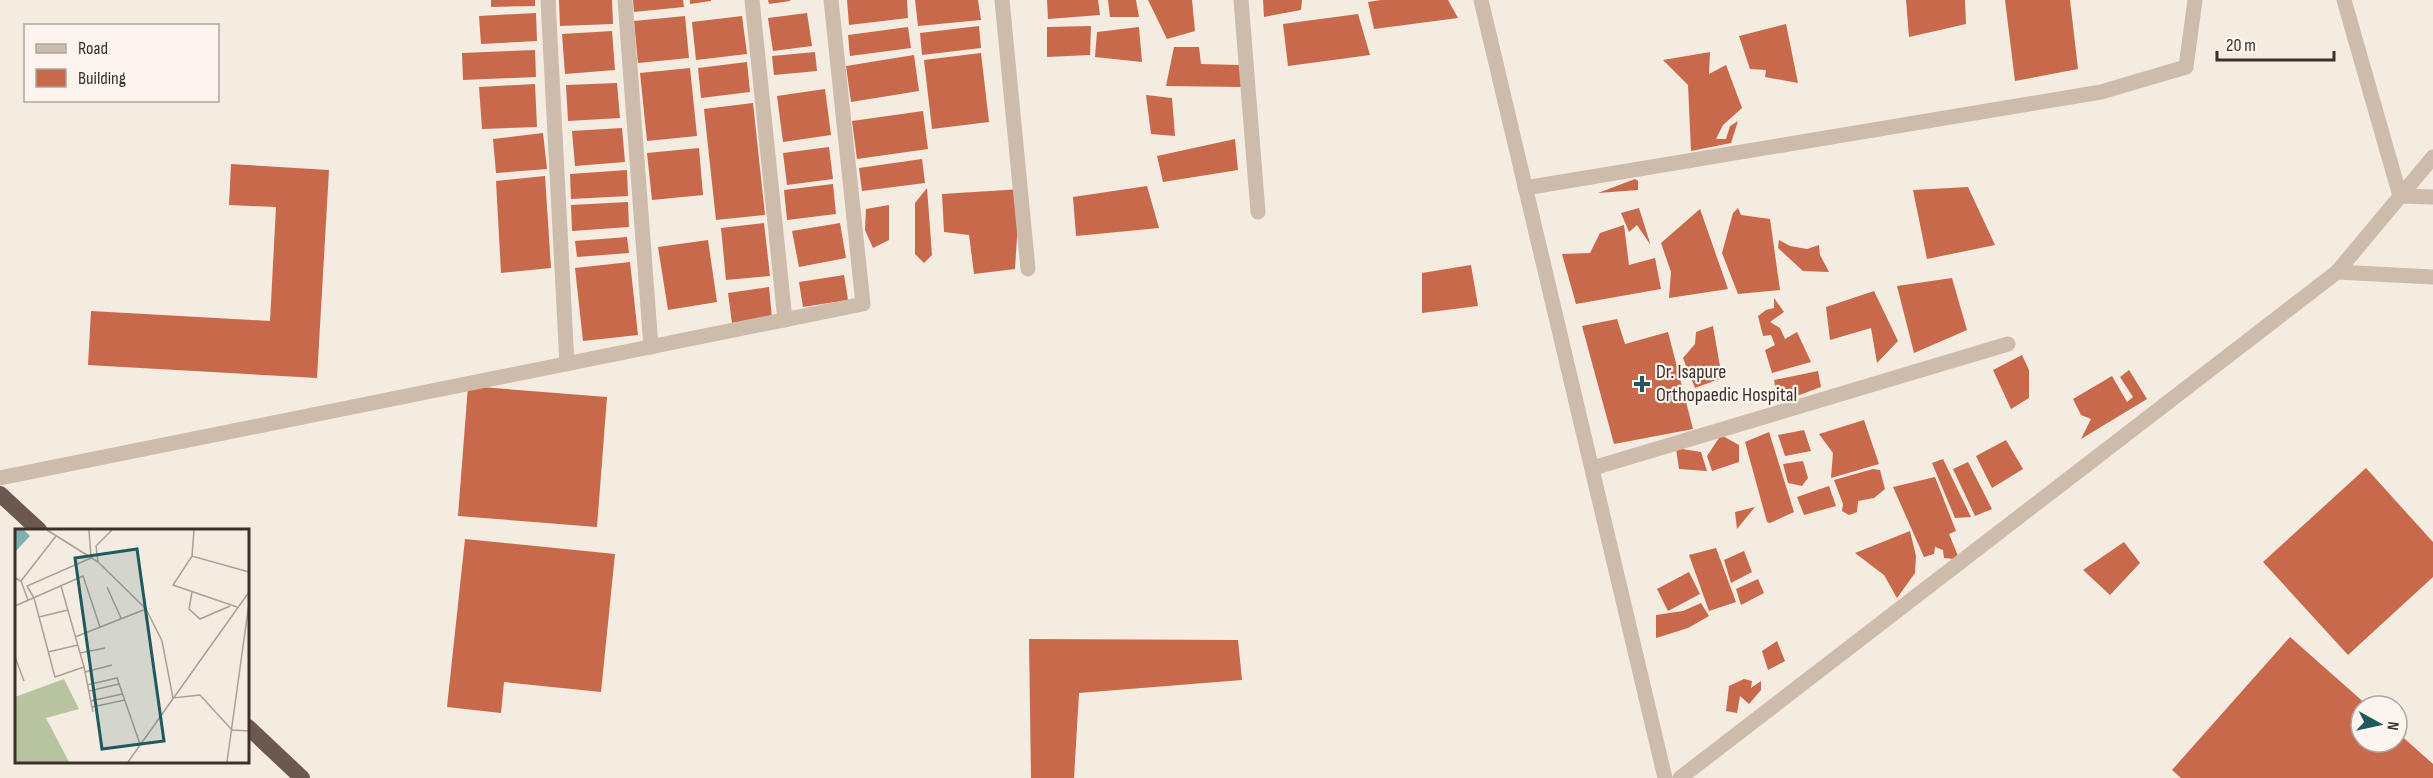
<svg xmlns="http://www.w3.org/2000/svg" width="2433" height="778" viewBox="0 0 2433 778" font-family="'Sofia Sans Condensed',sans-serif">
	<style>
		.building { fill: #c8694b }
		.lines { fill: none; stroke-linecap: round; stroke-linejoin: round }
		.service { stroke: #cdbbac; stroke-width: 15 }
		.minor { stroke: #cdbbac; stroke-width: 15 }
		.tertiary { stroke: #cdbbac; stroke-width: 15 }
		.trunk { stroke: #6c584f; stroke-width: 16 }
		.poi-dot { fill: #1f5a5e; stroke: #fbf5ee; stroke-width: 2 }
		.labels { text-anchor: middle; dominant-baseline: central; stroke-width: 4.5; stroke-linejoin: round; paint-order: stroke }
		.poi-label { font-size: 20px; fill: #3b302b; stroke: #fbf5ee; text-anchor: start }
		.inset-road { fill: none; stroke: #aaa098; stroke-width: 1.5 }
		.view { fill: #1f5a5e; fill-opacity: 0.15; stroke: #1f5a5e; stroke-width: 3 }
		.inset-edge { fill: none; stroke: #3b302b; stroke-width: 3 }
	</style>
	<rect width="100%" height="100%" fill="#f4ebe1"/>
	<g class="building">
		<polygon points="491,0 535,0 535,6 491,7"/>
		<polygon points="559,0 612,0 613,24 560,26"/>
		<polygon points="633,0 683,0 684,7 634,12"/>
		<polygon points="690,0 711,0 711,1 690,4"/>
		<polygon points="768,0 790,0 790,1 769,4"/>
		<polygon points="847,0 907,0 908,18 849,25"/>
		<polygon points="915,0 978,0 981,20 918,26"/>
		<polygon points="1047,0 1098,0 1100,15 1048,19"/>
		<polygon points="1108,0 1136,0 1139,17 1110,17"/>
		<polygon points="1148,0 1192,0 1195,31 1167,39"/>
		<polygon points="1263,0 1302,0 1301,10 1264,17"/>
		<polygon points="1381,0 1448,0 1458,18 1374,29 1368,2"/>
		<polygon points="1906,0 1965,0 1966,24 1909,37"/>
		<polygon points="2005,0 2070,0 2078,69 2015,81"/>
		<polygon points="536,13 537,41 481,44 479,16"/>
		<polygon points="807,13 812,46 773,51 768,18"/>
		<polygon points="1358,14 1370,55 1288,66 1283,24"/>
		<polygon points="685,16 689,58 638,63 634,21"/>
		<polygon points="742,16 747,54 696,60 692,22"/>
		<polygon points="1786,24 1798,83 1765,77 1766,70 1750,69 1739,36"/>
		<polygon points="979,26 981,48 922,55 920,33"/>
		<polygon points="1091,26 1090,55 1047,57 1047,27"/>
		<polygon points="908,27 911,48 850,56 848,35"/>
		<polygon points="1139,27 1142,62 1095,57 1097,32"/>
		<polygon points="612,31 615,70 565,74 562,34"/>
		<polygon points="1174,47 1199,47 1201,64 1239,65 1243,87 1166,86"/>
		<polygon points="535,50 536,77 463,80 462,53"/>
		<polygon points="815,52 817,71 774,75 772,56"/>
		<polygon points="1710,52 1709,74 1726,65 1742,108 1723,125 1716,139 1726,139 1730,126 1738,121 1731,143 1691,151 1688,85 1663,60"/>
		<polygon points="981,53 989,122 932,129 924,60"/>
		<polygon points="914,55 919,91 851,102 846,66"/>
		<polygon points="747,62 750,92 701,98 698,68"/>
		<polygon points="690,68 697,136 647,141 640,73"/>
		<polygon points="617,83 620,118 568,121 566,85"/>
		<polygon points="535,84 537,127 482,129 479,87"/>
		<polygon points="825,89 831,135 783,142 777,96"/>
		<polygon points="1146,95 1172,98 1175,136 1151,134"/>
		<polygon points="753,103 765,215 716,220 704,109"/>
		<polygon points="923,111 928,149 857,159 852,121"/>
		<polygon points="622,128 625,162 575,166 572,131"/>
		<polygon points="543,133 547,169 496,173 493,139"/>
		<polygon points="1235,139 1238,170 1163,182 1157,156"/>
		<polygon points="829,147 833,179 787,185 783,153"/>
		<polygon points="699,148 703,195 652,200 647,153"/>
		<polygon points="922,159 925,183 862,191 859,168"/>
		<polygon points="231,164 329,170 317,378 88,365 91,311 270,321 276,207 229,205"/>
		<polygon points="627,170 628,196 571,199 570,174"/>
		<polygon points="545,176 551,268 501,273 496,181"/>
		<polygon points="1635,179 1638,181 1638,190 1598,193"/>
		<polygon points="833,184 836,214 787,220 784,190"/>
		<polygon points="1147,186 1159,228 1076,236 1073,197"/>
		<polygon points="1968,187 1995,245 1927,259 1913,190"/>
		<polygon points="927,188 932,255 924,263 915,254 915,203"/>
		<polygon points="1020,189 1015,269 974,274 969,235 944,232 942,194"/>
		<polygon points="628,202 629,227 572,231 571,205"/>
		<polygon points="889,205 889,240 873,248 865,230 866,209"/>
		<polygon points="1639,208 1650,243 1650,244 1637,225 1629,232 1621,213"/>
		<polygon points="1738,208 1741,215 1770,219 1780,290 1738,294 1722,253 1733,213"/>
		<polygon points="1700,209 1728,289 1669,298 1671,272 1661,243"/>
		<polygon points="764,223 770,276 726,280 721,228"/>
		<polygon points="840,223 846,258 799,267 792,231"/>
		<polygon points="1624,225 1629,265 1655,258 1661,289 1576,304 1562,254 1590,253 1600,233"/>
		<polygon points="627,237 629,253 577,257 575,241"/>
		<polygon points="708,240 717,302 668,310 658,247"/>
		<polygon points="1779,240 1790,246 1807,249 1819,245 1820,255 1829,272 1803,271 1778,248"/>
		<polygon points="630,262 638,335 583,341 575,268"/>
		<polygon points="1471,265 1478,306 1422,313 1422,273"/>
		<polygon points="844,275 848,300 803,307 799,282"/>
		<polygon points="1952,278 1967,330 1914,353 1897,286"/>
		<polygon points="769,287 772,318 732,323 728,293"/>
		<polygon points="1874,291 1898,341 1877,363 1871,328 1830,340 1826,307"/>
		<polygon points="1774,298 1784,312 1770,322 1780,328 1785,339 1797,332 1811,362 1772,373 1765,350 1775,345 1771,335 1763,336 1758,316 1766,310 1774,308"/>
		<polygon points="1617,319 1625,344 1668,332 1693,429 1614,444 1582,326"/>
		<polygon points="1713,326 1722,378 1695,388 1683,358 1695,344 1696,332"/>
		<polygon points="2022,355 2029,370 2029,398 2011,409 1993,370"/>
		<polygon points="2129,370 2147,399 2081,439 2091,419 2081,415 2073,399 2112,376 2127,402 2133,397 2120,377"/>
		<polygon points="1818,371 1821,387 1778,403 1774,380"/>
		<polygon points="468,386 607,397 597,527 458,516"/>
		<polygon points="1864,420 1879,464 1831,478 1833,453 1819,434"/>
		<polygon points="1804,430 1811,451 1785,456 1778,435"/>
		<polygon points="1769,432 1794,512 1770,523 1767,522 1745,442"/>
		<polygon points="1721,435 1739,445 1739,462 1712,471 1707,456"/>
		<polygon points="2006,440 2023,469 1992,488 1976,456"/>
		<polygon points="1676,448 1701,452 1707,471 1679,469"/>
		<polygon points="1943,459 1971,517 1955,518 1932,463"/>
		<polygon points="1803,461 1808,478 1802,486 1788,483 1783,464"/>
		<polygon points="1968,462 1992,509 1975,516 1953,469"/>
		<polygon points="2366,468 2433,542 2433,577 2348,655 2263,562"/>
		<polygon points="1873,469 1880,470 1885,489 1874,498 1858,501 1857,512 1849,515 1842,511 1843,504 1834,480"/>
		<polygon points="1935,477 1956,531 1949,534 1958,556 1955,559 1944,558 1943,550 1935,547 1934,554 1924,557 1893,487"/>
		<polygon points="1829,486 1836,506 1804,515 1797,497"/>
		<polygon points="1755,507 1737,529 1735,512"/>
		<polygon points="1910,531 1916,556 1915,573 1897,598 1884,575 1855,553"/>
		<polygon points="465,539 615,554 601,692 504,682 501,713 447,707"/>
		<polygon points="2124,542 2140,563 2110,595 2083,570"/>
		<polygon points="1716,548 1736,602 1709,611 1689,555"/>
		<polygon points="1744,551 1752,572 1731,583 1724,560"/>
		<polygon points="1689,572 1700,594 1668,611 1657,589"/>
		<polygon points="1758,579 1764,593 1741,605 1736,589"/>
		<polygon points="1701,603 1709,616 1688,628 1656,638 1656,615 1683,611"/>
		<polygon points="2290,637 2368,706 2361,706 2361,742 2397,742 2397,732 2433,764 2433,778 2181,778 2172,770"/>
		<polygon points="1029,639 1238,640 1242,680 1079,693 1074,778 1031,778"/>
		<polygon points="1777,641 1785,661 1768,670 1762,651"/>
		<polygon points="1744,679 1752,681 1751,688 1761,681 1761,690 1749,704 1740,696 1737,713 1726,711 1729,686"/>
	</g>
	<g class="lines">
		<polyline class="service" points="2344,0 2400,196"/>
		<g class="minor">
			<polyline points="548,0 567,364"/>
			<polyline points="625,0 651,347"/>
			<polyline points="752,0 785,320"/>
			<polyline points="1002,0 1028,269"/>
			<polyline points="1241,0 1258,212"/>
			<polyline points="1481,0 1665,778"/>
			<polyline points="1525,188 2101,92 2186,67 2195,0"/>
			<polyline points="2400,196 2433,197"/>
			<polyline points="2337,272 2433,157"/>
			<polyline points="1593,468 2008,344"/>
			<polyline points="0,478 863,304 831,0"/>
		</g>
		<polyline class="tertiary" points="1680,778 2337,272 2433,277"/>
		<g class="trunk">
			<polyline points="0,494 39,530"/>
			<polyline points="248,727 302,778"/>
		</g>
	</g>
	<path class="poi-dot" d="M1639 375h6v6h6v6h-6v6h-6v-6h-6v-6h6z"/>
	<g class="labels">
		<g class="poi-label">
			<text x="1656" y="372">Dr. Isapure<tspan x="1656" dy="23">Orthopaedic Hospital</tspan></text>
		</g>
	</g>
	<g transform="translate(15 529)">
		<rect width="234" height="234" fill="#f4ebe1"/>
		<path d="M 49,150 L 64,180 L 31,189 L 54,233 L 0,233 L 0,168 Z" fill="#b8c4a0"/>
		<path d="M 0,1 L 9,1 L 15,7 L 0,23 Z" fill="#7fb0b2"/>
		<path class="inset-road" d="M 32,1 L 83,33M 97,1 L 81,17 L 83,33 L 131,80 L 147,112 L 158,169 L 185,166 L 217,201 L 234,202M 177,27 L 179,1M 0,49 L 6,52 L 41,7M 6,52 L 13,71M 46,57 L 69,138 L 40,148 L 19,69 L 12,57 L 76,29 L 74,1M 92,58 L 106,89M 177,63 L 174,80 L 185,90 L 215,77M 0,77 L 68,47 L 85,98M 222,78 L 158,56 L 177,27 L 234,43M 24,88 L 53,81M 60,108 L 131,80M 33,123 L 63,116M 65,124 L 90,119M 0,128 L 9,152M 69,138 L 78,183M 70,143 L 97,136M 72,156 L 102,149 L 125,215M 74,162 L 104,155M 76,172 L 107,165M 77,178 L 110,171M 113,233 L 234,63M 212,233 L 234,74"/>
		<path class="view" d="M 122,20 L 149,212 L 87,220 L 60,29 Z"/>
		<rect width="234" height="234" class="inset-edge"/>
	</g>
	<rect x="24" y="24" width="195" height="78" fill="#fbf5ee" stroke="#aea6a0" stroke-width="1.5"/>
	<rect x="36" y="44" width="30" height="9" fill="#cdbbac" stroke="#aea6a0" stroke-width="1.5"/>
	<text x="78" y="54" font-size="18" fill="#3b302b">Road</text>
	<rect x="36" y="69" width="30" height="18" fill="#c8694b" stroke="#aea6a0" stroke-width="1.5"/>
	<text x="78" y="84" font-size="18" fill="#3b302b">Building</text>
	<g transform="translate(2379 724) rotate(98)"><circle r="28" fill="#fbf5ee" stroke="#aea6a0" stroke-width="1.5"/>
	<path d="M0-4.5L10 22L0 15L-10 22Z" fill="#1f5a5e"/>
	<text y="-9" font-size="16" font-weight="bold" text-anchor="middle" fill="#3b302b">N</text>
	</g>
	<path d="M2217 51v9h117v-9" fill="none" stroke="#3b302b" stroke-width="3"/>
	<text x="2226" y="51" font-size="18" fill="#3b302b" stroke="#fbf5ee" stroke-width="4.5" paint-order="stroke">20 m</text>
</svg>
